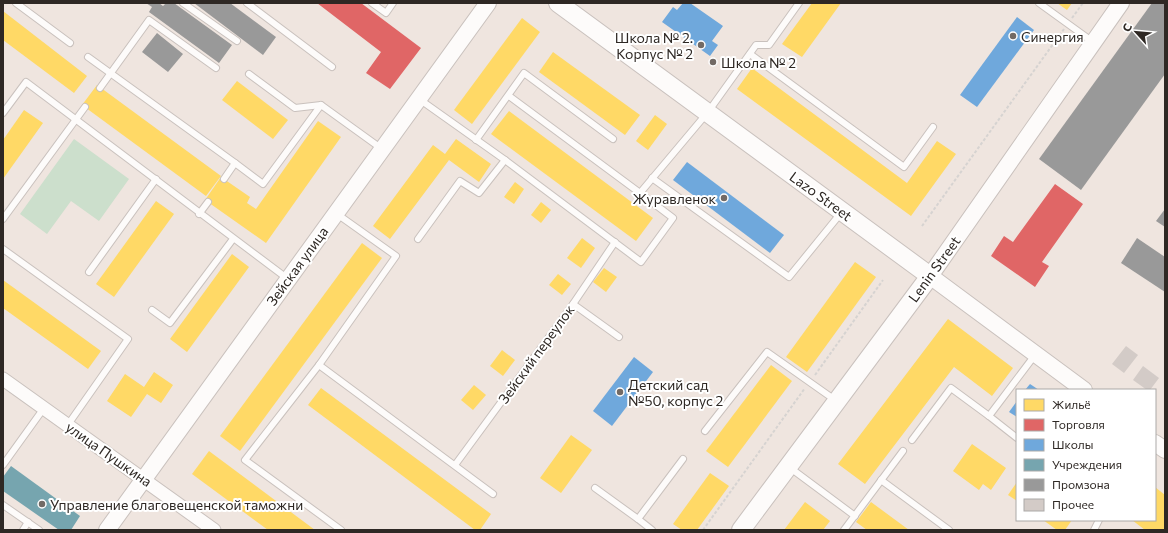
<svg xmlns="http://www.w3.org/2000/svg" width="1168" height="533" viewBox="0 0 1168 533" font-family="Commissioner,sans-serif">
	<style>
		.green { fill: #ccdfcc }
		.homes { fill: #ffd966 }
		.shops { fill: #e06666 }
		.schools { fill: #6fa8dc }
		.public { fill: #76a5af }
		.industry { fill: #999 }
		.building { fill: #d3cbc7 }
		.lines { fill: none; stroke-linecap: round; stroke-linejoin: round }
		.service-casing { stroke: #c9c1bd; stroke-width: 8 }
		.minor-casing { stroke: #c9c1bd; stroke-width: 15 }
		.tertiary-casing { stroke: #c9c1bd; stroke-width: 18 }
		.secondary-casing { stroke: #c9c1bd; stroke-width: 20 }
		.path { stroke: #d6d3d1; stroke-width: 2; stroke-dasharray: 3 2; stroke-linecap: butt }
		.service { stroke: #fdfbfa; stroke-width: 6 }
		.minor { stroke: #fdfbfa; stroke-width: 13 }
		.tertiary { stroke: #fdfbfa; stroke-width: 16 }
		.secondary { stroke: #fdfbfa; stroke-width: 18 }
		.poi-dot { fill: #726a65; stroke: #fff; stroke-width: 1.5 }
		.labels { text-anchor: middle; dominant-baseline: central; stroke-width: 4; stroke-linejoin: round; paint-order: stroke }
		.poi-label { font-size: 14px; fill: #2e2824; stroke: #fff; text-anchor: start }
		.street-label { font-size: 14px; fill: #2e2824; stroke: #fff }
	</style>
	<rect width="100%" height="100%" fill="#efe5df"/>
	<polygon class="green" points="74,139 129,179 99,221 71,201 47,234 20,214"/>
	<g class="homes">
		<polygon points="812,3 841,3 802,57 782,44"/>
		<polygon points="1057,3 1072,3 1067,10"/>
		<polygon points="3,11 87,76 74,93 3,40"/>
		<polygon points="522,18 540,32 472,124 454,110"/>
		<polygon points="553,52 640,115 625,135 539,72"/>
		<polygon points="752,68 907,183 937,141 956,154 911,216 737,89"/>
		<polygon points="237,81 288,120 273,139 222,100"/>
		<polygon points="97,85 221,176 206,196 82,105"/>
		<polygon points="24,110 43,123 3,179 3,140"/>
		<polygon points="509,111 653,218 636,241 491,134"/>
		<polygon points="655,115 667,124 648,150 636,141"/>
		<polygon points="318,121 341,137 266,243 205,200 221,177 250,197 247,203 256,209"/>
		<polygon points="456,139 491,164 479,182 449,160 390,239 373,226 433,145 445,154"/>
		<polygon points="515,182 524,189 514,204 504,197"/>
		<polygon points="156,201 174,214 114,297 96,284"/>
		<polygon points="541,202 551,210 541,223 531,215"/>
		<polygon points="582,238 595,248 581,268 567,258"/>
		<polygon points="362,243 382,258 240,451 220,436"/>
		<polygon points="232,254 249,267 187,352 170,339"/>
		<polygon points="855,262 876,277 807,372 786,357"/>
		<polygon points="604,268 617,277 606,292 593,282"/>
		<polygon points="558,274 571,284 562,295 549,285"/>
		<polygon points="3,280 101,351 88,369 3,308"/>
		<polygon points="948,319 1013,368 992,396 954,367 865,484 838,464"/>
		<polygon points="502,350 515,360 503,376 490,366"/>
		<polygon points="771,365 792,381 728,467 706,451"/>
		<polygon points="154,372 173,385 161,403 147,394 131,417 107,401 125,374 144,387"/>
		<polygon points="474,385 486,395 473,410 461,400"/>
		<polygon points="321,388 491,514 480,530 475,530 308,405"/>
		<polygon points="571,435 592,450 561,493 540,478"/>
		<polygon points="972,444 1006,468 991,490 983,484 979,490 953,471"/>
		<polygon points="209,451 315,530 268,530 192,474"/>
		<polygon points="710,473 729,486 697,530 682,530 673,524"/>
		<polygon points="1017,482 1017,501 1008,495"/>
		<polygon points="1155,487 1165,495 1165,527 1163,530 1145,530 1132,520 1155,520"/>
		<polygon points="805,502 830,521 823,530 784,530"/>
		<polygon points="871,502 909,530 867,530 856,522"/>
		<polygon points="1043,520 1072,520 1065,530 1057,530"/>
	</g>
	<g class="shops">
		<polygon points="317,3 361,3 421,48 390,89 366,73 381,52"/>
		<polygon points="1055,184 1083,204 1042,262 1049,266 1035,287 991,256 1004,236 1013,242"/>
	</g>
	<g class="schools">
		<polygon points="683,3 690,3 723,26 712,41 718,45 710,56 662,22 673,7 677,10"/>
		<polygon points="1017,17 1034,30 977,107 960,95"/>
		<polygon points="687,162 784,235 770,253 673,180"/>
		<polygon points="634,357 653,372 612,426 593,411"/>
		<polygon points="1030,384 1039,390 1025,390"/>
		<polygon points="1017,401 1017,417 1009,412"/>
	</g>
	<polygon class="public" points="11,466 80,516 71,530 59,530 3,491 3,477"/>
	<g class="industry">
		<polygon points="146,3 159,3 163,6 166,3 174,3 232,45 219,63 149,12 152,7"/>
		<polygon points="194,3 230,3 276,37 263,55"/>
		<polygon points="1152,3 1165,3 1165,74 1081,190 1039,159"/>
		<polygon points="157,33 183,54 168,72 142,52"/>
		<polygon points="1165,209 1165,227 1156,221"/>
		<polygon points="1137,238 1165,257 1165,292 1121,263"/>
	</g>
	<g class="building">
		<polygon points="1126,346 1138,355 1124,373 1112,364"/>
		<polygon points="1143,366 1159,378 1150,390 1147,390 1133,380"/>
	</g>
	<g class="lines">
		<defs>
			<g id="service">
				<polyline points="16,3 70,43"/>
				<polyline points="183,3 237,41"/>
				<polyline points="247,3 332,67"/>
				<polyline points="372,3 386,13 393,3"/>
				<polyline points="1039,3 1093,42"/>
				<polyline points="750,54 904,167 933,127"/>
				<polyline points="88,57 235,163"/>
				<polyline points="249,74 295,108 321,105"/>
				<polyline points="100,88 149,20 216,68"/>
				<polyline points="509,96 640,193"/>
				<polyline points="3,113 26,82 288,279"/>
				<polyline points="476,140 524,73 613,139"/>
				<polyline points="505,160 641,262 673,218 640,193 708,112 756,45 769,45 799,3"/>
				<polyline points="652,178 789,277 841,213"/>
				<polyline points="224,179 235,163 263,184 321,105 382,149"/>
				<polyline points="199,214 208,202"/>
				<polyline points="337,214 396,256 319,365 245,460 341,530"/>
				<polyline points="3,219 85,107"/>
				<polyline points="418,239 460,181 479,193 505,160 419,99"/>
				<polyline points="3,249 128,339 67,426"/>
				<polyline points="89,272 156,179"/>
				<polyline points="573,304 619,337"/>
				<polyline points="152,310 170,323 233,239"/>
				<polyline points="319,365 493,494"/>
				<polyline points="705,431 767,352 835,400"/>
				<polyline points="1017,438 989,416 1035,355"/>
				<polyline points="912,440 951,388 989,416"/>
				<polyline points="3,465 44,408"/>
				<polyline points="455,465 573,304 615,242"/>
				<polyline points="789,467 855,516"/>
				<polyline points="881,480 949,530"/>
				<polyline points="595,488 638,519"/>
				<polyline points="3,505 39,530"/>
				<polyline points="23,530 28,522"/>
				<polyline points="652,530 638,519 683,459"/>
				<polyline points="844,530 903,451"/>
				<polyline points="1094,530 1099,520"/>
			</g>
			<polyline id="minor" points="3,379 214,530"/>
			<g id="tertiary">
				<polyline points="1084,390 930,276 1121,3"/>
				<polyline points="1155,443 1165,450"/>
				<polyline points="107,530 488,3"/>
			</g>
			<polyline id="secondary" points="558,3 930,276 741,530"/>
		</defs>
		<use href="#service" class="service-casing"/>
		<use href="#minor" class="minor-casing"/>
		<use href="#tertiary" class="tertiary-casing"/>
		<use href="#secondary" class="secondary-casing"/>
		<g class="path">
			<polyline points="1072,18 1083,3"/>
			<polyline points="922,226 1064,29"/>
			<polyline points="815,375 883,280"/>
			<polyline points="703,530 805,388"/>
		</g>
		<use href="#service" class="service"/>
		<use href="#minor" class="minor"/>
		<use href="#tertiary" class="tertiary"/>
		<use href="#secondary" class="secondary"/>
	</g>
	<g class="poi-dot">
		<circle cx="1013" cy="36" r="4"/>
		<circle cx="701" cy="45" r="4"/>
		<circle cx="713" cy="62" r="4"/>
		<circle cx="724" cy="198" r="4"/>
		<circle cx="620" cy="392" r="4"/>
		<circle cx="42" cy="504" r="4"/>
	</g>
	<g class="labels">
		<g class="poi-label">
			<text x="1021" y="36">Синергия</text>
			<text x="693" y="37" text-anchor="end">Школа № 2.<tspan x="693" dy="16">Корпус № 2</tspan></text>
			<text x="721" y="62">Школа № 2</text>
			<text x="716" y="198" text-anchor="end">Журавленок</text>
			<text x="628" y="384">Детский сад<tspan x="628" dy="16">№50, корпус 2</tspan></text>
			<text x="50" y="504">Управление благовещенской таможни</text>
		</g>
		<g class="street-label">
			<text transform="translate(821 196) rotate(36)">Lazo Street</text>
			<text transform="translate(297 266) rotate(-54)">Зейская улица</text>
			<text transform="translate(934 269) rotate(-54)">Lenin Street</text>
			<text transform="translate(536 354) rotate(-54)">Зейский переулок</text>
			<text transform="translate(109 454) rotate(35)">улица Пушкина</text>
		</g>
	</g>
	<rect width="1168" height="533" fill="none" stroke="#2e2824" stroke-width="8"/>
	<rect x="1016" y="389" width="140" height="132" fill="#ffffff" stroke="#aba9a7"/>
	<rect x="1024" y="399" width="20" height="12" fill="#ffd966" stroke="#aba9a7"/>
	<text x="1052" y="409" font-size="12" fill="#2e2824">Жильё</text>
	<rect x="1024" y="419" width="20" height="12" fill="#e06666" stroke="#aba9a7"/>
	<text x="1052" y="429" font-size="12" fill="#2e2824">Торговля</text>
	<rect x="1024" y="439" width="20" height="12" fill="#6fa8dc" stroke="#aba9a7"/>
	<text x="1052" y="449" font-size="12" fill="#2e2824">Школы</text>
	<rect x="1024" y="459" width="20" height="12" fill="#76a5af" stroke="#aba9a7"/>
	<text x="1052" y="469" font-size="12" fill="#2e2824">Учреждения</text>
	<rect x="1024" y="479" width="20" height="12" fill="#999999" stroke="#aba9a7"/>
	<text x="1052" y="489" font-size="12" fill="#2e2824">Промзона</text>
	<rect x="1024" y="499" width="20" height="12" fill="#d3cbc7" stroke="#aba9a7"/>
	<text x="1052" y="509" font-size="12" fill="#2e2824">Прочее</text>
	<g transform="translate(1136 32) rotate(297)" stroke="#ffffff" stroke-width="3" paint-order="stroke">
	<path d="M0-3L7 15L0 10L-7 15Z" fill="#2e2824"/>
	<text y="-6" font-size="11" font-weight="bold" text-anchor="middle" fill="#2e2824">С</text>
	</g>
</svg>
